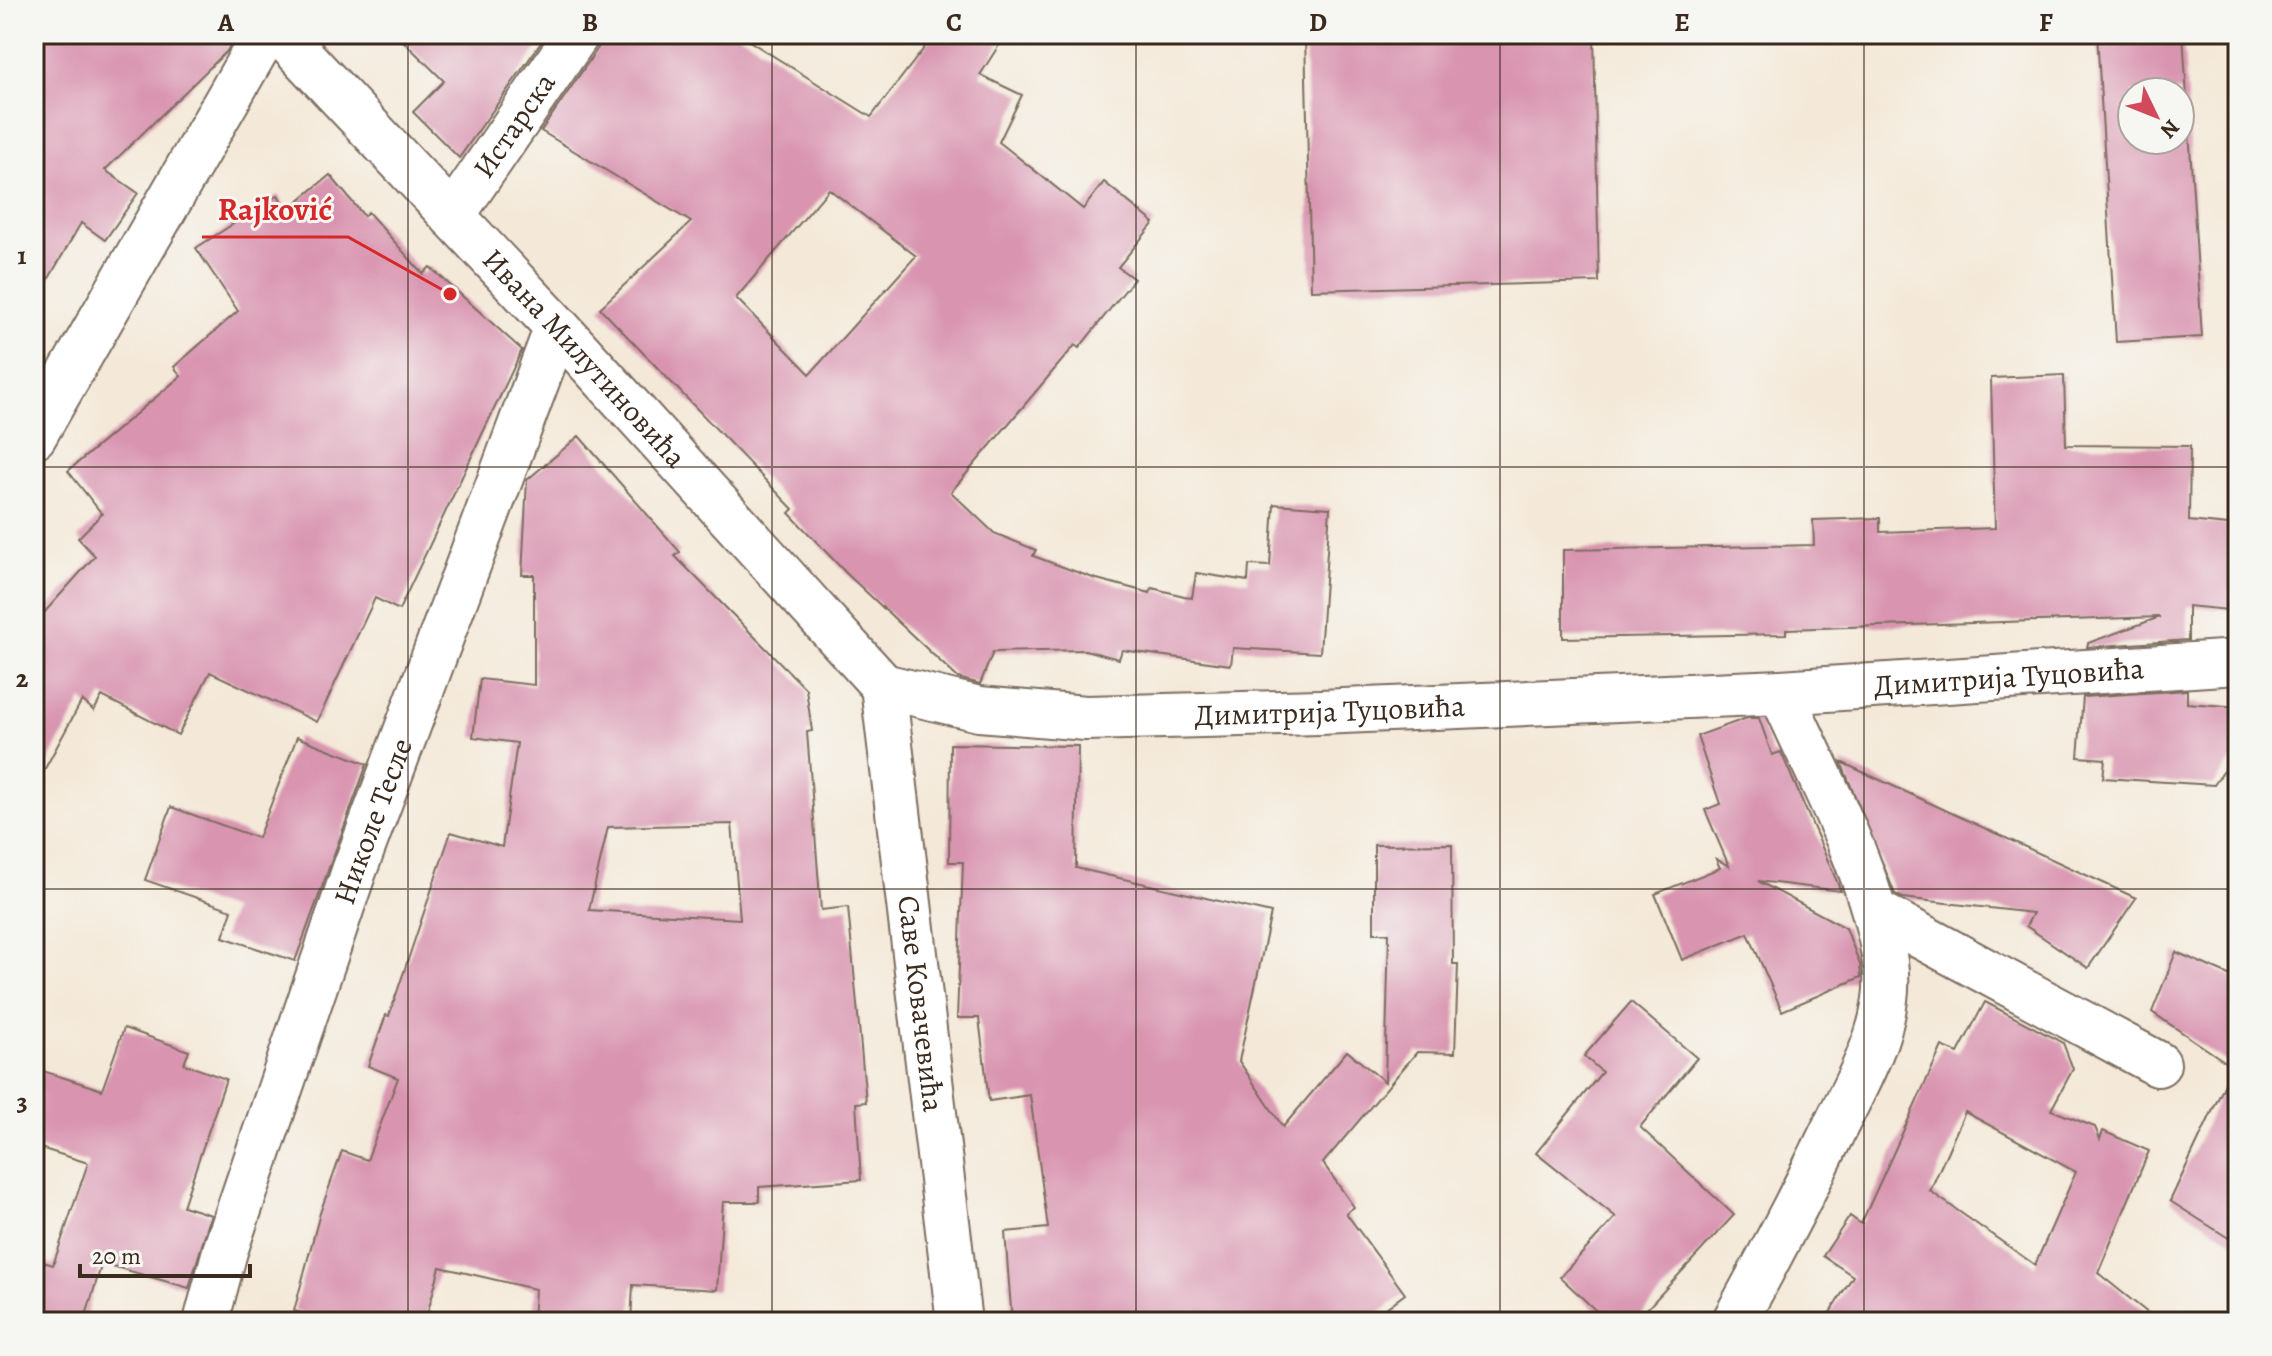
<svg xmlns="http://www.w3.org/2000/svg" width="2272" height="1356" viewBox="0 0 2272 1356" font-family="Alegreya,serif">
	<style>
		.building { fill: #d995b0; fill-rule: evenodd }
		.lines { fill: none; stroke-linecap: round; stroke-linejoin: round }
		.minor-casing { stroke: #7c6d5f; stroke-width: 48 }
		.minor { stroke: #fff; stroke-width: 44 }
		.grid { fill: none; stroke: #3b2a1e; stroke-width: 2; stroke-opacity: 0.55 }
		.labels { text-anchor: middle; dominant-baseline: central; stroke-width: 6; stroke-linejoin: round; paint-order: stroke }
		.street-label { font-size: 30px; fill: #3b2a1e; stroke: #f6f6f2 }
		.leader { fill: none; stroke: #d62828; stroke-width: 3 }
		.callout-dot { fill: #d62828; stroke: #f6f6f2; stroke-width: 3 }
		.callout-label { font-size: 32px; text-anchor: middle; font-weight: bold; fill: #d62828; stroke: #f6f6f2; stroke-width: 6; stroke-linejoin: round; paint-order: stroke }
		.neatline { fill: none; stroke: #3b2a1e; stroke-width: 3 }
		.grid-label { font-size: 26px; text-anchor: middle; font-weight: bold; fill: #3b2a1e }
	</style>
	<rect width="100%" height="100%" fill="#f6f6f2"/>
	<filter id="ink" filterUnits="userSpaceOnUse"><feTurbulence type="fractalNoise" baseFrequency=".0125" numOctaves="2"/><feDisplacementMap in="SourceGraphic" scale="16" xChannelSelector="R" yChannelSelector="G"/><feConvolveMatrix kernelMatrix="1 2 1 2 8 2 1 2 1" color-interpolation-filters="sRGB"/></filter>
	<filter id="wash" filterUnits="userSpaceOnUse"><feTurbulence type="fractalNoise" baseFrequency=".006" numOctaves="4" result="noise"/><feDisplacementMap in="SourceGraphic" scale="32" xChannelSelector="R" yChannelSelector="G"/><feGaussianBlur stdDeviation="1.8" result="paint"/><feColorMatrix in="noise" values="0 0 0 0 0 0 0 0 0 0 0 0 0 0 0 0 0 1.4 0 .05"/><feComposite in="paint" operator="in"/></filter>
	<g filter="url(#wash)">
		<rect width="100%" height="100%" fill="#f4e9d9"/>
		<g id="blocks">
			<g class="building">
				<polygon points="34,34 236,34 227,51 105,170 138,193 105,240 81,223 34,304"/>
				<polygon points="396,34 547,34 459,158 413,112 444,81"/>
				<path d="M 602,34 L 738,34 L 871,117 L 935,34 L 1006,34 L 980,75 L 1022,95 L 999,142 L 1083,209 L 1104,182 L 1154,223 L 1118,267 L 1134,279 L 1079,348 L 1075,345 L 951,492 L 994,533 L 1036,550 L 1033,556 L 1093,578 L 1150,593 L 1152,588 L 1192,598 L 1196,573 L 1248,581 L 1249,565 L 1270,566 L 1274,504 L 1330,508 L 1320,653 L 1233,648 L 1231,665 L 1122,650 L 1119,659 L 1085,650 L 993,652 L 980,684 L 958,678 L 847,574 L 789,513 L 793,509 L 600,308 L 691,222 L 541,131 L 598,48 ZM 829,189 L 916,256 L 810,374 L 736,298 Z"/>
				<polygon points="1305,34 1594,34 1599,282 1311,290"/>
				<path d="M 2097,34 L 2183,34 L 2202,337 L 2116,342 ZM 2132,92 L 2180,92 L 2180,140 L 2132,140 Z"/>
				<polygon points="330,175 364,216 368,212 423,274 430,267 522,350 399,610 375,598 317,722 210,672 178,735 102,696 94,711 82,700 34,789 34,624 95,556 78,538 102,514 68,471 181,376 174,367 238,311 196,248 278,195 287,210"/>
				<polygon points="2064,375 2066,445 2190,446 2189,521 2238,526 2238,611 2188,606 2188,640 2087,647 2088,643 2160,617 1786,629 1786,634 1563,638 1563,550 1814,545 1813,520 1880,518 1880,532 1995,528 1991,378"/>
				<path d="M 579,436 L 680,552 L 675,556 L 806,689 L 812,731 L 807,732 L 821,910 L 848,907 L 866,1102 L 856,1103 L 861,1180 L 759,1187 L 759,1202 L 723,1202 L 717,1290 L 633,1285 L 631,1322 L 533,1322 L 535,1289 L 440,1267 L 425,1322 L 335,1322 L 294,1311 L 320,1213 L 342,1151 L 367,1160 L 398,1078 L 368,1066 L 386,1015 L 389,1016 L 451,832 L 502,847 L 517,743 L 473,737 L 480,679 L 534,685 L 534,575 L 522,575 L 527,480 ZM 732,824 L 740,919 L 589,910 L 608,827 Z"/>
				<polygon points="2187,690 2187,703 2238,707 2238,751 2214,785 2103,778 2105,759 2078,757 2083,697"/>
				<polygon points="1747,718 1759,718 1772,755 1781,752 1841,891 1758,881 1846,928 1860,965 1861,977 1782,1011 1748,933 1682,960 1655,894 1720,868 1716,859 1729,866 1705,810 1720,804 1697,736"/>
				<polygon points="297,737 367,764 295,961 223,937 232,910 145,880 171,807 258,838"/>
				<polygon points="950,744 1078,746 1076,868 1271,913 1239,1061 1283,1127 1347,1051 1385,1082 1389,933 1374,933 1374,845 1452,844 1453,964 1458,964 1455,1053 1417,1052 1323,1163 1354,1207 1346,1213 1405,1294 1367,1322 1140,1322 1138,1314 1012,1322 1005,1232 1048,1228 1030,1095 989,1101 979,1018 957,1018 963,862 949,862"/>
				<polygon points="1841,762 2060,863 2136,898 2088,968 2026,926 2033,913 1903,898 1895,894"/>
				<polygon points="2176,952 2238,979 2238,1244 2170,1201 2233,1067 2152,1012"/>
				<polygon points="1631,1002 1697,1058 1640,1127 1734,1215 1635,1322 1608,1322 1560,1277 1616,1217 1536,1153 1602,1072 1584,1056"/>
				<path d="M 1985,1002 L 2063,1043 L 2073,1069 L 2051,1110 L 2095,1127 L 2100,1139 L 2103,1131 L 2149,1151 L 2098,1273 L 2159,1322 L 1824,1322 L 1853,1276 L 1823,1256 L 1850,1216 L 1861,1224 L 1942,1046 L 1958,1053 ZM 1965,1112 L 2076,1172 L 2035,1265 L 1930,1191 Z"/>
				<polygon points="124,1028 189,1051 184,1064 226,1079 183,1206 211,1215 189,1288 102,1263 84,1322 34,1322 34,1259 53,1265 88,1163 34,1146 34,1068 102,1090"/>
			</g>
		</g>
	</g>
	<g filter="url(#ink)">
		<use href="#blocks" fill-opacity="0" stroke="#7c6d5f" stroke-width="2"/>
		<g class="lines">
			<defs>
				<g id="minor">
					<path id="s1" d="M 281,34 L 557,327 L 883,686"/>
					<path id="s2" d="M 452,216 L 577,34"/>
					<polyline points="34,436 265,34"/>
					<path id="s3" d="M 883,686 L 979,709 L 1086,718 L 1320,712 L 1781,692 L 2238,662"/>
					<path id="s4" d="M 883,686 L 959,1322"/>
					<polyline points="1876,912 2158,1064"/>
					<path id="s5" d="M 206,1322 L 225,1251 L 354,871 L 557,327"/>
					<path d="M 1734,1322 C 1767,1262 1799,1201 1829,1139 C 1855,1085 1894,1025 1885,962 C 1873,873 1817,774 1781,692"/>
				</g>
			</defs>
			<use href="#minor" class="minor-casing"/>
			<use href="#minor" class="minor"/>
		</g>
	</g>
	<path class="grid" d="M 408,34 L 408,1322M 772,34 L 772,1322M 1136,34 L 1136,1322M 1500,34 L 1500,1322M 1864,34 L 1864,1322M 34,467 L 2238,467M 34,889 L 2238,889"/>
	<g class="labels">
		<g class="street-label">
			<text stroke="none"><textPath href="#s2" startOffset="110">Истарска</textPath></text>
			<text stroke="none"><textPath href="#s1" startOffset="444">Ивана Милутиновића</textPath></text>
			<text stroke="none"><textPath href="#s3" startOffset="1130">Димитрија Туцовића</textPath></text>
			<text stroke="none"><textPath href="#s3" startOffset="450">Димитрија Туцовића</textPath></text>
			<text stroke="none"><textPath href="#s5" startOffset="528">Николе Тесле</textPath></text>
			<text stroke="none"><textPath href="#s4" startOffset="320">Саве Ковачевића</textPath></text>
		</g>
	</g>
	<path class="leader" d="M450 294L348 237H202"/>
	<circle class="callout-dot" cx="450" cy="294" r="8"/>
	<g class="callout-label">
		<text x="275" y="220">Rajković</text>
	</g>
	<rect width="2272" height="1356" fill="none" stroke="#f6f6f2" stroke-width="88"/>
	<g transform="translate(2156 116) rotate(133)"><circle r="38" fill="#f6f6f2" stroke="#aba49d" stroke-width="2"/>
	<path d="M0-6L14 30L0 20L-14 30Z" fill="#d1495b"/>
	<text y="-12" font-size="22" font-weight="bold" text-anchor="middle" fill="#3b2a1e">N</text>
	</g>
	<path d="M80 1264v12h170v-12" fill="none" stroke="#3b2a1e" stroke-width="4"/>
	<text x="92" y="1264" font-size="24" fill="#3b2a1e" stroke="#f6f6f2" stroke-width="6" paint-order="stroke">20 m</text>
	<rect x="44" y="44" width="2184" height="1268" class="neatline"/>
	<g class="grid-label">
		<text x="226" y="31">A</text>
		<text x="590" y="31">B</text>
		<text x="954" y="31">C</text>
		<text x="1318" y="31">D</text>
		<text x="1682" y="31">E</text>
		<text x="2046" y="31">F</text>
		<text x="22" y="264">1</text>
		<text x="22" y="687">2</text>
		<text x="22" y="1110">3</text>
	</g>
</svg>
